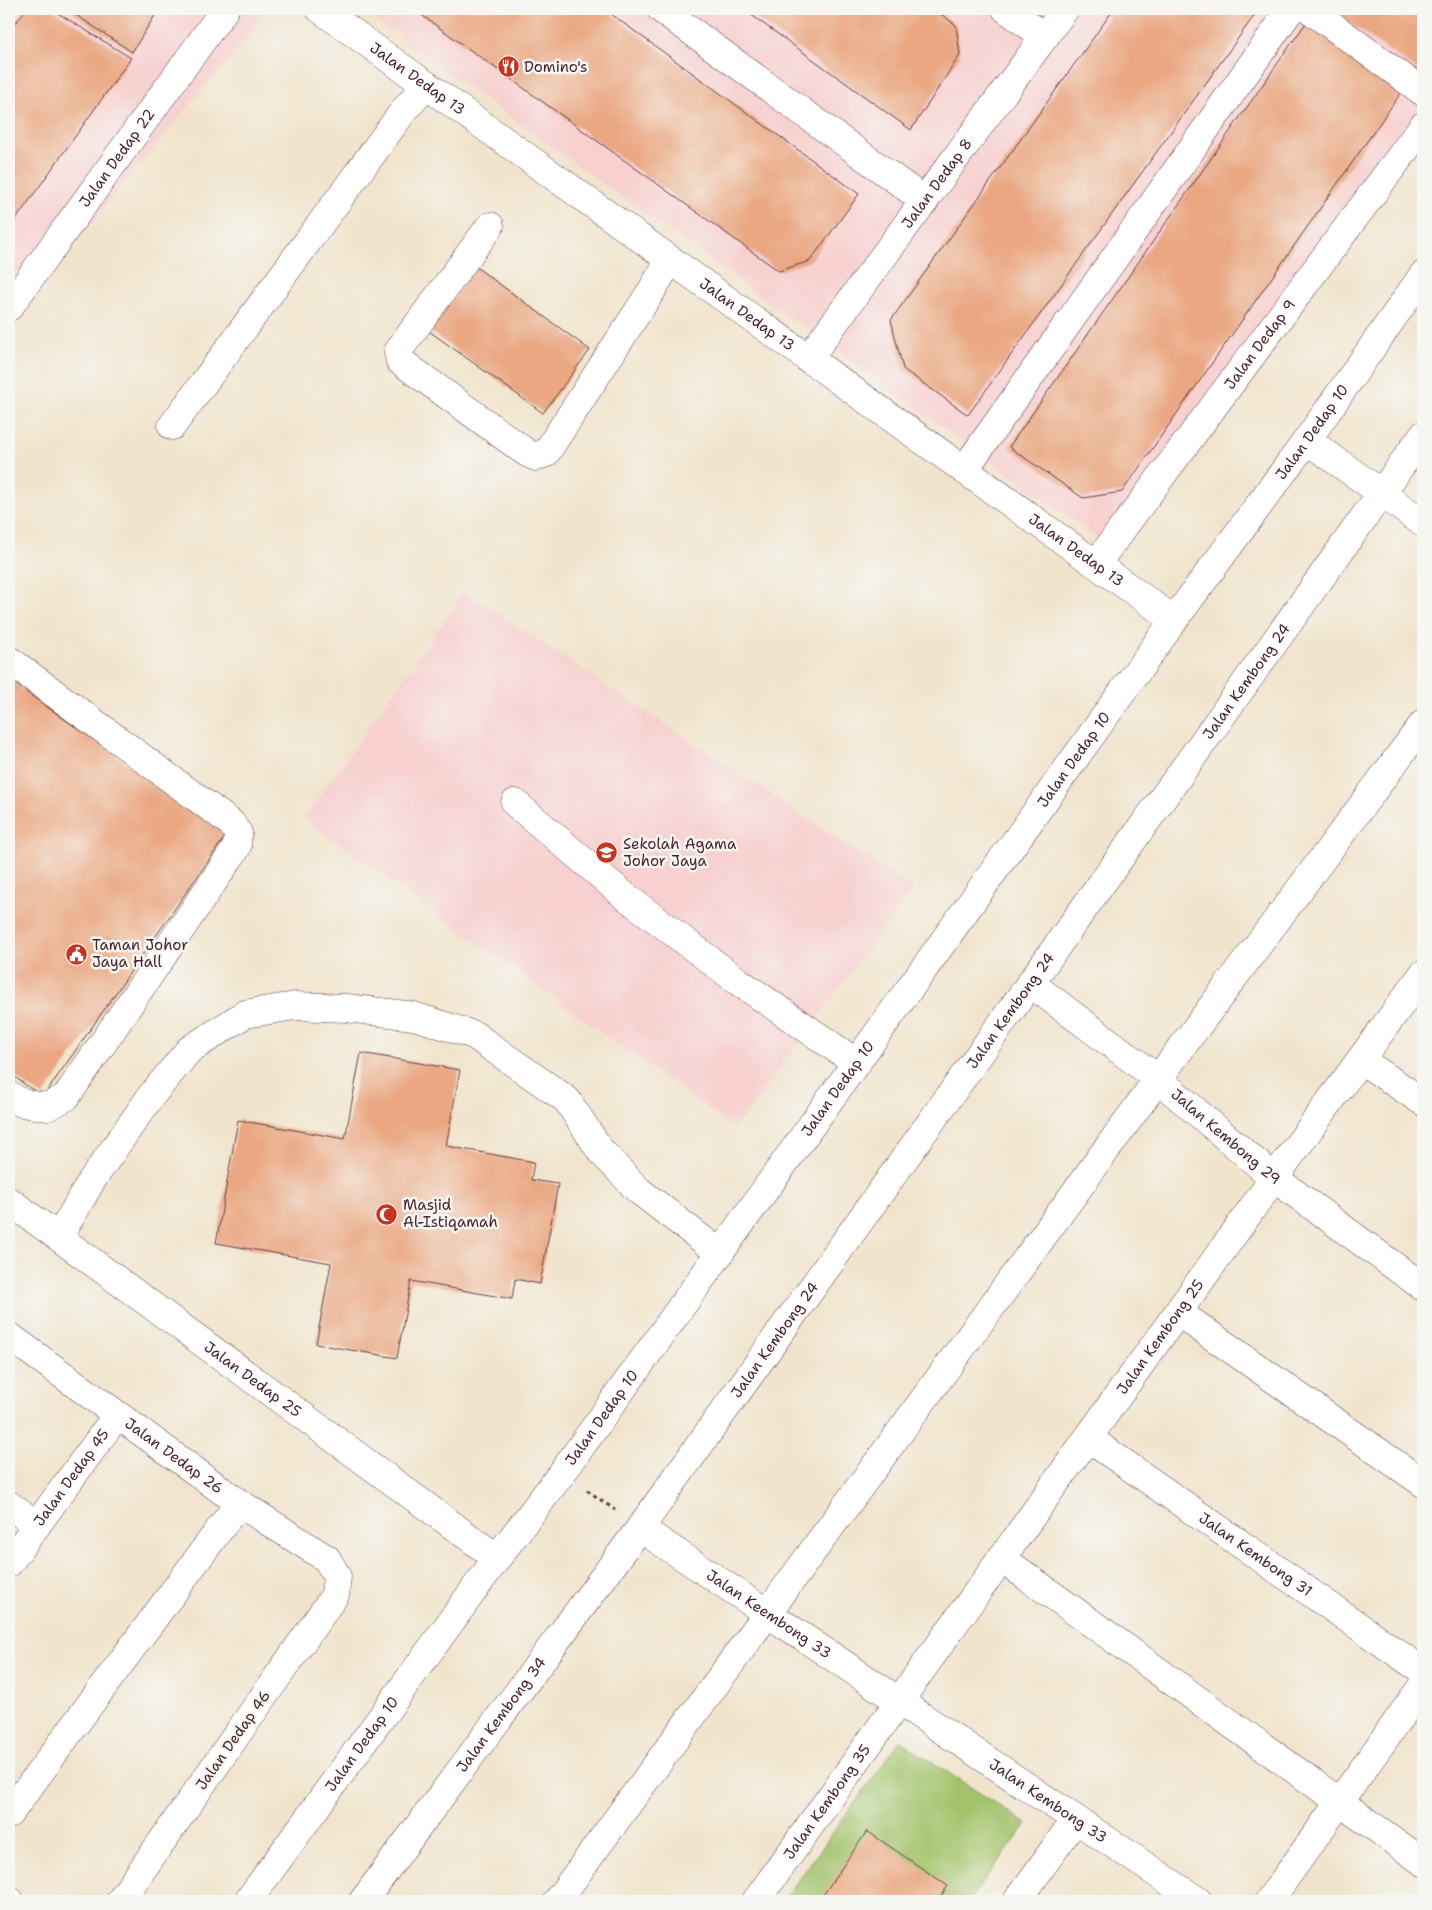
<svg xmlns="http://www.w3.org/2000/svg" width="1432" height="1910" viewBox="0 0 1432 1910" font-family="'Shantell Sans',sans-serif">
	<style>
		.built { fill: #f7d0cf }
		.green { fill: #a3c36b; stroke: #76714b }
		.building { fill: #eaa782 }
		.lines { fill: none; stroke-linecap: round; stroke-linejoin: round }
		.minor-casing { stroke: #633d43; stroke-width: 29 }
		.major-casing { stroke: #633d43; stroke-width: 29 }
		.path { stroke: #633d43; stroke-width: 3; stroke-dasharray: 4 4; stroke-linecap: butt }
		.minor { stroke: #fff; stroke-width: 28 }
		.major { stroke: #fff; stroke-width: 28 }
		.labels { text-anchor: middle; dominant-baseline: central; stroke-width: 5; stroke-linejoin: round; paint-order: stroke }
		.poi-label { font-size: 15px; fill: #4a1f2b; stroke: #f6f6f2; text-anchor: start }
		.street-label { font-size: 15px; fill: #4a1f2b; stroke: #f6f6f2 }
	</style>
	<rect width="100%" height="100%" fill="#f6f6f2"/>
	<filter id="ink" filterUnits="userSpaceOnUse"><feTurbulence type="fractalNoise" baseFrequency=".02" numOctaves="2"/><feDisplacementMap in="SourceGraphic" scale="10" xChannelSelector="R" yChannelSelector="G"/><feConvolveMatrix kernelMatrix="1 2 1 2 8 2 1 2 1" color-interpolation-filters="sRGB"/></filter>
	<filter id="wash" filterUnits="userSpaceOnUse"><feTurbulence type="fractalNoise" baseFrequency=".0096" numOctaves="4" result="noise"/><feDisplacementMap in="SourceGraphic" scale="20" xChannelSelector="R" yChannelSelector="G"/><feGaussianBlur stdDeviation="1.12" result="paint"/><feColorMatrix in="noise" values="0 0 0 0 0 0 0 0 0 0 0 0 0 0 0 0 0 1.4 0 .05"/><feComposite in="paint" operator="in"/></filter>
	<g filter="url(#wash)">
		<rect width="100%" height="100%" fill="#f1e4cc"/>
		<g class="built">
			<polygon points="9,9 270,9 9,321"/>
			<polygon points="360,9 1423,9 1423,104 1102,541"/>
			<polygon points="465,592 914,889 735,1128 304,818"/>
		</g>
		<polygon class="green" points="900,1741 1027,1824 969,1901 783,1901"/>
		<g id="blocks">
			<g class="building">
				<polygon points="26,9 51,9 131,58 9,229 9,32"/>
				<polygon points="67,9 159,9 132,52"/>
				<polygon points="413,9 604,9 859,194 810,261 779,271"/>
				<polygon points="743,9 934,9 956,25 960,55 911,130"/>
				<polygon points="1114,9 1259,9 968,415 903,369 891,320"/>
				<polygon points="1330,9 1423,9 1423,64 1418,71"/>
				<polygon points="1308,20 1405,87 1122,492 1083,498 1009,447"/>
				<polygon points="476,267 590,350 543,413 429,331"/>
				<polygon points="9,680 227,834 43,1097 9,1073"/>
				<polygon points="361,1053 460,1070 446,1146 534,1162 531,1180 558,1184 540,1284 515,1279 512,1299 411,1281 397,1358 316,1344 331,1263 216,1243 238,1120 345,1139"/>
				<polygon points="867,1831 948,1886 937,1901 819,1901"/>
			</g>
		</g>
	</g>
	<g filter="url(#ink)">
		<use href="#blocks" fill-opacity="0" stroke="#633d43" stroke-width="1"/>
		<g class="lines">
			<defs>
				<g id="minor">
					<path id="s1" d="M 320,9 L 1174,620"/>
					<polyline points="661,9 925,201"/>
					<polyline points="1006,9 1045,37"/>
					<polyline points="1309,9 1423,92"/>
					<polyline points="490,226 401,347 398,352 400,361 527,453 536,457 546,453 652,290 670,260"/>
					<path id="s2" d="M 9,307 L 225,9"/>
					<path id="s3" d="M 808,359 L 1065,9"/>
					<polyline points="172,426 405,109 427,85"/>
					<polyline points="1307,440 1423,523"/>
					<polyline points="964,470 1291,9"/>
					<path id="s4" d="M 1096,564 L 1423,126"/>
					<polyline points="9,660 231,823 238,833 237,847 66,1097 47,1107 22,1103 9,1095"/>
					<polyline points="515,803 625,896 739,982 857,1063"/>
					<path id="s5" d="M 1030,983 L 1158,1079 L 1274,1178 L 1423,1287"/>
					<polyline points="1361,1060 1423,1102"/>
					<path id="s6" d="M 9,1201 L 497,1558"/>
					<polyline points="59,1237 92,1180 151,1096 189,1050 245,1014 295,1006 347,1008 414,1016 474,1035 567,1100 600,1150 638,1190 720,1253"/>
					<polyline points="1179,1313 1423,1483"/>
					<path id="s7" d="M 9,1336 L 239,1503 L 327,1559 L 337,1576 L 335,1595 L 120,1901"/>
					<path id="s8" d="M 1088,1438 L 1423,1671"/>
					<polyline points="9,1505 37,1525"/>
					<path id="s9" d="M 640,1528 L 1198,1901"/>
					<polyline points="1001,1558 1423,1862"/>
					<path id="s10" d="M 9,1563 L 117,1415"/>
					<polyline points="9,1814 239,1503"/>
					<polyline points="9,1900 10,1901"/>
					<path id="s11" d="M 363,1901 L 640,1528 L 1423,435"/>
					<polyline points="557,1901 1158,1079 1423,724"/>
					<path id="s12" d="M 756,1901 L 1274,1178 L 1423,974"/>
					<polyline points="1017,1901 1075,1820"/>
					<polyline points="1269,1901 1423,1685"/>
				</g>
				<g id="major">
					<path id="s13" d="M 248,1901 L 497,1558 L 562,1473 L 1174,620 L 1307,440 L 1423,275"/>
				</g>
			</defs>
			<use href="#minor" class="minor-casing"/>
			<use href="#major" class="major-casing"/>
			<polyline class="path" points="587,1490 615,1510"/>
			<use href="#minor" class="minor"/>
			<use href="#major" class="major"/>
		</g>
	</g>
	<defs>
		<symbol id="restaurant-disc" viewBox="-11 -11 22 22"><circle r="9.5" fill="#c8321e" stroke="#f6f6f2"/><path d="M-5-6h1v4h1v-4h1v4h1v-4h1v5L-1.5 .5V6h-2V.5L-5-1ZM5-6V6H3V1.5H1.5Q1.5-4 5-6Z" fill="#fff"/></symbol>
		<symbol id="school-disc" viewBox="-11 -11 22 22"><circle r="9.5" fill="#c8321e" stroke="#f6f6f2"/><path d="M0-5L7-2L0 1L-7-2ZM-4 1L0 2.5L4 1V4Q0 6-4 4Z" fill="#fff"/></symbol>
		<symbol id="civic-disc" viewBox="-11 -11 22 22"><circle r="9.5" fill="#c8321e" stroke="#f6f6f2"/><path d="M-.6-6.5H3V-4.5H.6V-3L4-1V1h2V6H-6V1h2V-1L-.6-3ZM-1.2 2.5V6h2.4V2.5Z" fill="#fff"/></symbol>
		<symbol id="mosque-disc" viewBox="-11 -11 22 22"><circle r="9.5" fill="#c8321e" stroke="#f6f6f2"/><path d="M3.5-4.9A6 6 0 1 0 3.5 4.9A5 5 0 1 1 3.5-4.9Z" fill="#fff"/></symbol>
	</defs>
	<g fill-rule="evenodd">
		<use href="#restaurant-disc" x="496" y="54" width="25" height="25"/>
		<use href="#school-disc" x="594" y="840" width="25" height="25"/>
		<use href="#civic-disc" x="64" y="942" width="25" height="25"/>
		<use href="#mosque-disc" x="374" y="1202" width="25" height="25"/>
	</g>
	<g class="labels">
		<g class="poi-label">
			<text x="524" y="67">Domino's</text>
			<text x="623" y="844">Sekolah Agama<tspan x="623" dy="17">Johor Jaya</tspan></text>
			<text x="92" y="945">Taman Johor<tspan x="92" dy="17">Jaya Hall</tspan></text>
			<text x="403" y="1205">Masjid<tspan x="403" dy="17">Al-Istiqamah</tspan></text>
		</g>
		<g class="street-label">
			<text stroke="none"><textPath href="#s1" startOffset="120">Jalan Dedap 13</textPath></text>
			<text stroke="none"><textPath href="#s2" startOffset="184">Jalan Dedap 22</textPath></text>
			<text stroke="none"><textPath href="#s3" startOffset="218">Jalan Dedap 8</textPath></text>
			<text stroke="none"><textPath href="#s1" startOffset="525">Jalan Dedap 13</textPath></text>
			<text stroke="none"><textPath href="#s4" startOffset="274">Jalan Dedap 9</textPath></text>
			<text stroke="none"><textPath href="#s13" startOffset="1814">Jalan Dedap 10</textPath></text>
			<text stroke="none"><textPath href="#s1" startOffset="930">Jalan Dedap 13</textPath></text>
			<text stroke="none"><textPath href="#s11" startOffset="1506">Jalan Kembong 24</textPath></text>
			<text stroke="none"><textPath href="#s13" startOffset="1409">Jalan Dedap 10</textPath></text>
			<text stroke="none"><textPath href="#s11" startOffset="1101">Jalan Kembong 24</textPath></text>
			<text stroke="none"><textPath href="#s13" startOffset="1004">Jalan Dedap 10</textPath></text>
			<text stroke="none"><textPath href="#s5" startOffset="249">Jalan Kembong 29</textPath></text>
			<text stroke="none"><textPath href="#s12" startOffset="694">Jalan Kembong 25</textPath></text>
			<text stroke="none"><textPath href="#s11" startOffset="696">Jalan Kembong 24</textPath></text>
			<text stroke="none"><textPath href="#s6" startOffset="302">Jalan Dedap 25</textPath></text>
			<text stroke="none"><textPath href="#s13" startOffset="599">Jalan Dedap 10</textPath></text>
			<text stroke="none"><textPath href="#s7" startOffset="204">Jalan Dedap 26</textPath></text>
			<text stroke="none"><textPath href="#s10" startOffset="106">Jalan Dedap 45</textPath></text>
			<text stroke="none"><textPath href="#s8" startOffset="204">Jalan Kembong 31</textPath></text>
			<text stroke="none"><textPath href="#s9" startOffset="155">Jalan Keembong 33</textPath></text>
			<text stroke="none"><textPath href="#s11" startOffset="232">Jalan Kembong 34</textPath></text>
			<text transform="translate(233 1740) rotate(-55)">Jalan Dedap 46</text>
			<text stroke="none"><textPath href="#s13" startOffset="194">Jalan Dedap 10</textPath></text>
			<text stroke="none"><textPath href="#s12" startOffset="122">Jalan Kembong 35</textPath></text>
			<text stroke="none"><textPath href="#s9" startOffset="491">Jalan Kembong 33</textPath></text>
		</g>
	</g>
	<rect width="1432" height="1910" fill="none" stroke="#f6f6f2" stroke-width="30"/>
</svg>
